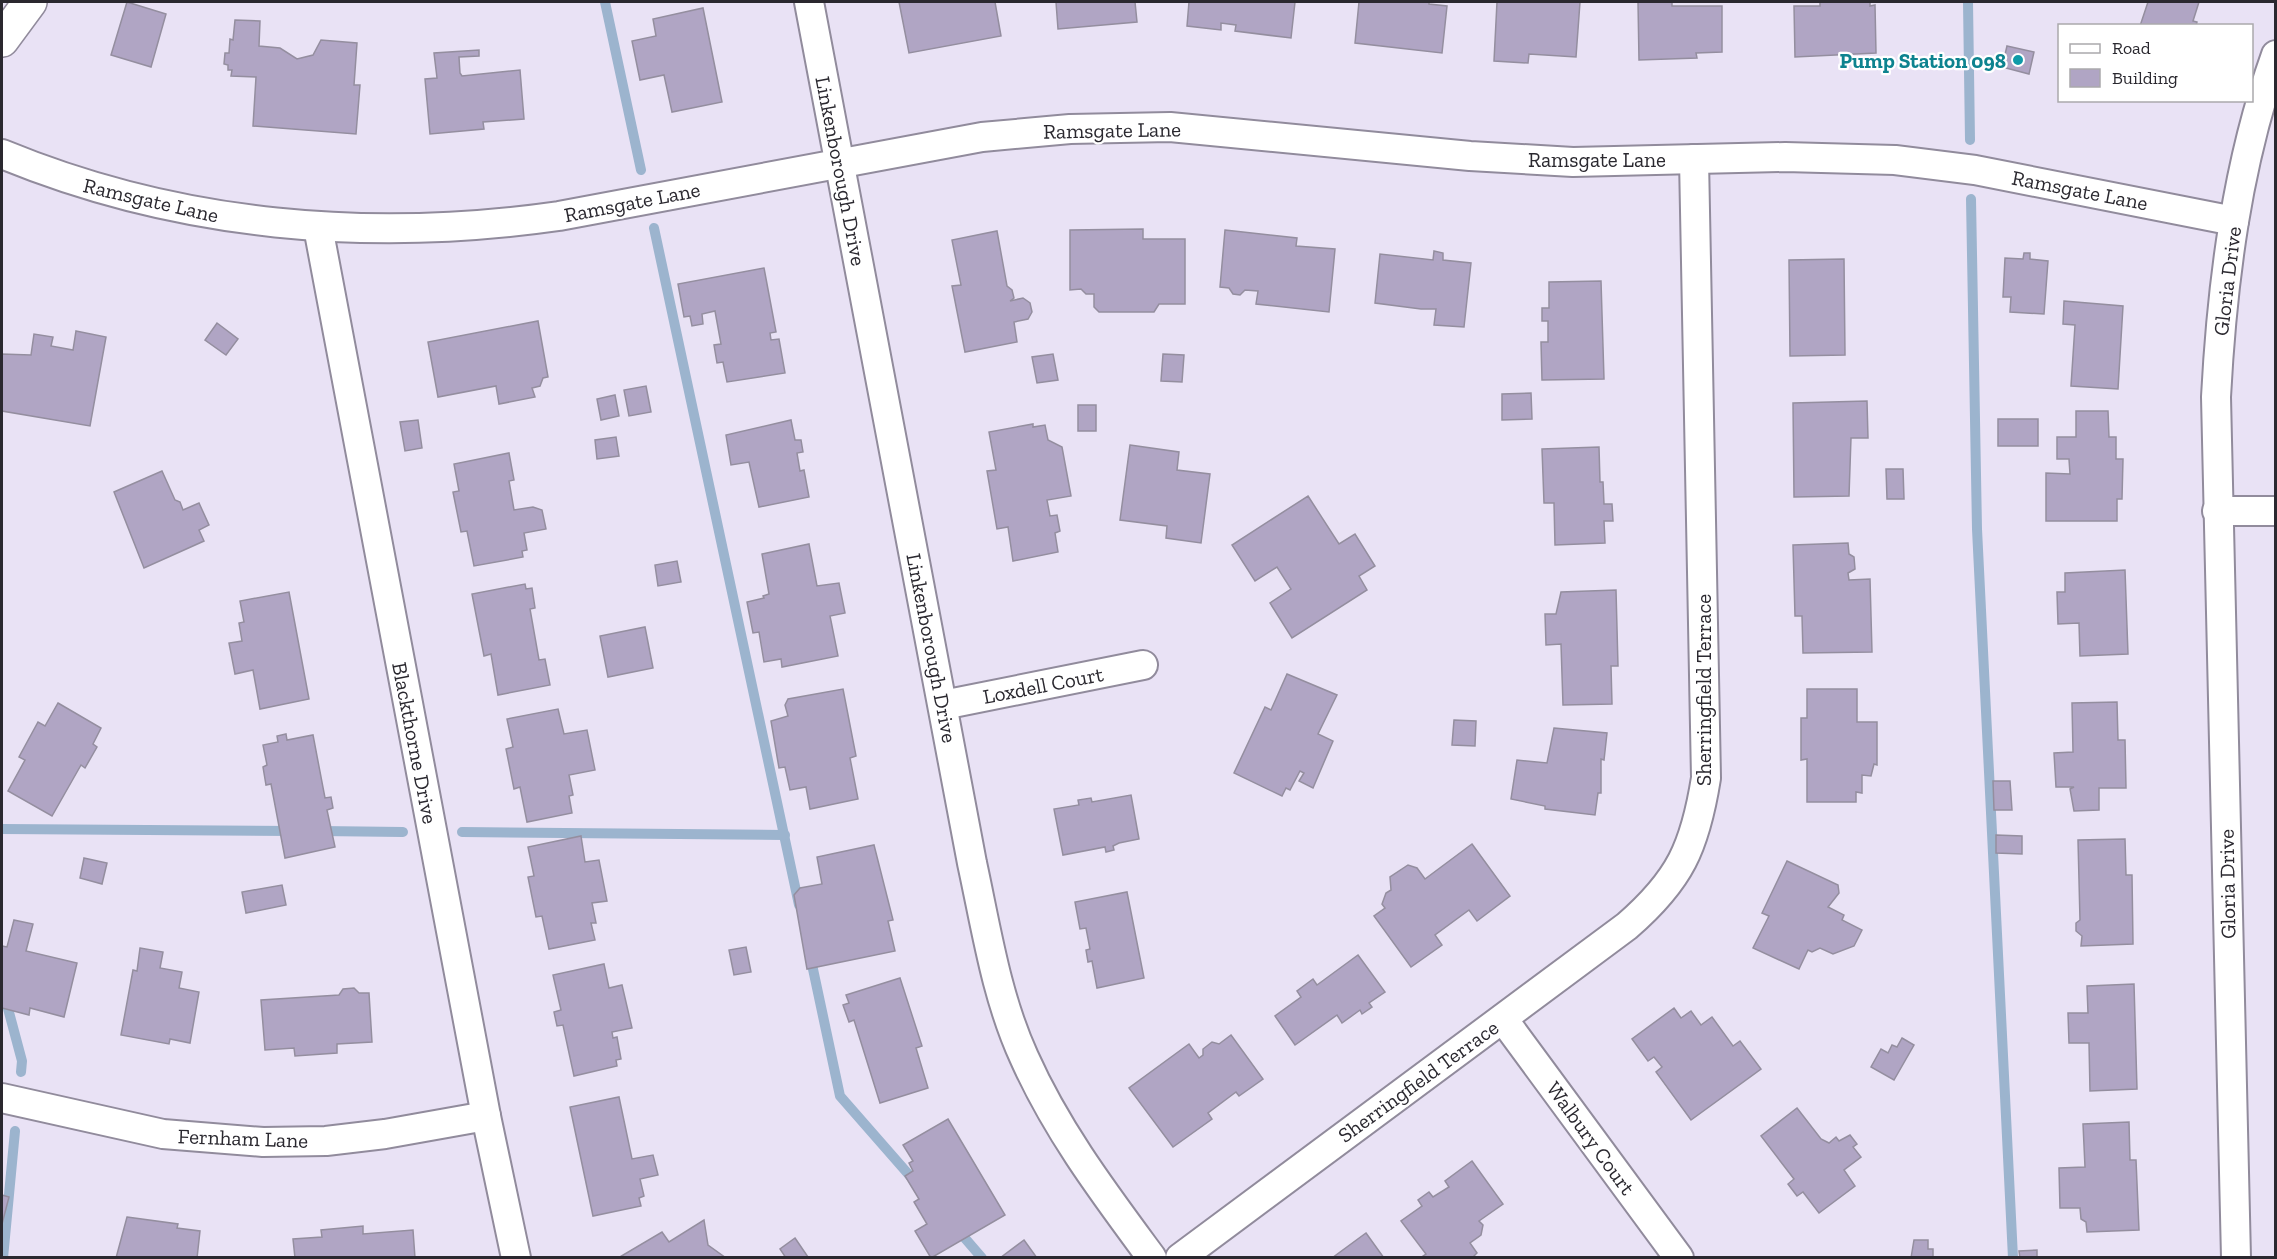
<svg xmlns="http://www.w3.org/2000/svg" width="2277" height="1259" viewBox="0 0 2277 1259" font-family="'Zilla Slab',serif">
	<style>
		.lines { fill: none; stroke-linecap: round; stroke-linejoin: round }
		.stream { stroke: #9cb4ce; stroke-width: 10 }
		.building { fill: #b0a5c4; stroke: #948e9f; stroke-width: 1.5 }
		.minor-casing { stroke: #918b9c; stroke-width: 32 }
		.secondary-casing { stroke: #918b9c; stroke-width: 36 }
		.minor { stroke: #fff; stroke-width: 28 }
		.secondary { stroke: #fff; stroke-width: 33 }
		.culture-dot { fill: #0f9aa8; stroke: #fff; stroke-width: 2 }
		.labels { text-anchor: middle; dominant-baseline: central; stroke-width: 4.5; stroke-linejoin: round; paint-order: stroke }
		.culture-label { font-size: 21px; font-weight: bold; fill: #0d838f; stroke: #fff; text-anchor: end }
		.street-label { font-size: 21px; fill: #2a282f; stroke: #fff }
	</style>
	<rect width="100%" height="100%" fill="#e9e2f5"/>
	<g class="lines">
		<g class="stream">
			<polyline points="605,2 641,170"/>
			<polyline points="1968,2 1970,140"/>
			<polyline points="1971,199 1977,529 2013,1258"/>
			<polyline points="654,228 799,905"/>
			<polyline points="2,829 292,831"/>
			<polyline points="320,831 403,832"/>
			<polyline points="462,832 785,835"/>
			<polyline points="810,955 840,1096 917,1184"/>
			<polyline points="2,986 22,1061 21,1072"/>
			<polyline points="957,1229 982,1258"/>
			<polyline points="3,1258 15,1131"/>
		</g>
	</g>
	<g class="building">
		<polygon points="127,2 166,14 151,67 111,55"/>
		<polygon points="899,2 995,2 1001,36 909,53"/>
		<polygon points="1056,2 1135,2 1137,22 1058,29"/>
		<polygon points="1189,2 1295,2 1291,38 1235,31 1236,25 1221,23 1221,30 1187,26"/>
		<polygon points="1359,2 1429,2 1429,4 1447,6 1442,53 1355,43"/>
		<polygon points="1497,2 1580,2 1576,57 1529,54 1528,63 1494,61"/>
		<polygon points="1638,2 1672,2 1672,6 1722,6 1722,52 1696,53 1697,58 1639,60"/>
		<polygon points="1820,2 1870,2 1870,6 1875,5 1876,53 1795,57 1794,6 1820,6"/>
		<polygon points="2148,2 2199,2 2193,21 2197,22 2196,26 2140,26"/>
		<polygon points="703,8 722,102 672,112 664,75 640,80 632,41 656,36 653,19"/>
		<polygon points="235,20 260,21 259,46 280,48 297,59 313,55 321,40 357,43 354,85 360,85 356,134 253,126 256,77 231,76 232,70 228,70 228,65 224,64 225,53 229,53 230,39 233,40"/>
		<polygon points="2007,46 2034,52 2029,74 2002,67"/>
		<polygon points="479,50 479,56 459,57 460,73 462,76 520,70 524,119 483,122 484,129 430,134 425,79 437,78 434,53"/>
		<polygon points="1143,229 1143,239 1185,239 1185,304 1159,304 1154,312 1099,312 1094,307 1094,294 1086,294 1081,289 1070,290 1070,230"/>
		<polygon points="1225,230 1297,238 1296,246 1335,249 1329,312 1256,304 1258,291 1245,290 1240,295 1233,294 1229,288 1220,287"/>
		<polygon points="997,231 1007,286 1012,290 1014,298 1010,301 1023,298 1030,303 1032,312 1028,319 1014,322 1017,342 965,352 952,286 961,285 952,240"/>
		<polygon points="1434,251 1443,253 1443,260 1471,263 1464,327 1434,325 1436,309 1421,309 1375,303 1380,254 1433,260"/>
		<polygon points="2024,253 2030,253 2030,259 2048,261 2044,314 2010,312 2011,297 2003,297 2005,258 2023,259"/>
		<polygon points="1844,259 1845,355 1790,356 1789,260"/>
		<polygon points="764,268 776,332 770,333 771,340 779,339 785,373 727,382 723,362 717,363 714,345 721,344 715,311 702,314 703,324 692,326 690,316 684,317 678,284"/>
		<polygon points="1601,281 1604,379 1542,380 1541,342 1548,342 1548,321 1542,321 1542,308 1549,308 1549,282"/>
		<polygon points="2064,301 2123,306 2118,389 2071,386 2075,325 2063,324"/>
		<polygon points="538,321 548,377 543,378 540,386 532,388 535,397 499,404 496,386 438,397 428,342"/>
		<polygon points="217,323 238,339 226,355 205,340"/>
		<polygon points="76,331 106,337 90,426 2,411 2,354 31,355 34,334 53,337 51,346 73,350"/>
		<polygon points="1053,354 1058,380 1037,383 1032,357"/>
		<polygon points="1163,354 1184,355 1182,382 1161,381"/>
		<polygon points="646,386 651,412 629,416 624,390"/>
		<polygon points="1531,393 1532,419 1502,420 1502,394"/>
		<polygon points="615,395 619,416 601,420 597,399"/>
		<polygon points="1867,401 1868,438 1851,438 1849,496 1794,497 1793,403"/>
		<rect x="1078" y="405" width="18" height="26"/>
		<polygon points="2076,411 2108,411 2109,437 2116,437 2116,459 2123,459 2122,499 2117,499 2117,521 2046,521 2046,473 2070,474 2069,459 2057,459 2057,437 2076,437"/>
		<rect x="1998" y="419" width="40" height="27"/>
		<polygon points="418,420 422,448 405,451 400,422"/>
		<polygon points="791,420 795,440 801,440 803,452 797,453 800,471 804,470 809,497 759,507 749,462 731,465 726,435"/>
		<polygon points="1033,424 1033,427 1045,425 1048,440 1062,447 1071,496 1047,500 1050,516 1057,515 1060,531 1055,533 1058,552 1013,561 1008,527 997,529 987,471 996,470 989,432"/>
		<polygon points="616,437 619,456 597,459 595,440"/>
		<polygon points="1130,445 1179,452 1177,470 1210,474 1201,543 1166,538 1167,526 1120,520"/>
		<polygon points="1599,447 1600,482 1603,482 1604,504 1612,504 1613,521 1604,521 1605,543 1555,545 1554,503 1544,503 1542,449"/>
		<polygon points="509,453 514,480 509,481 514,510 533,507 542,510 546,529 524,533 527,550 522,551 523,557 474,566 467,531 461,532 453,492 459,491 454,464"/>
		<polygon points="1886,469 1903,469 1904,499 1887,499"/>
		<polygon points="162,471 175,500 180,502 183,510 199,503 209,525 199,530 204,541 144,568 114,492"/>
		<polygon points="1308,496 1339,544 1355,534 1375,566 1359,576 1367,590 1292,638 1270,603 1291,589 1277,567 1255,581 1232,545"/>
		<polygon points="1848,543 1849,554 1854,557 1855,569 1848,573 1849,580 1870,579 1872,652 1803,653 1802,616 1795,616 1793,545"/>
		<polygon points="809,544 817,586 839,583 845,613 830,616 838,656 782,667 781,659 764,662 759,632 753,633 747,602 764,598 763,596 769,594 762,554"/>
		<polygon points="677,561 681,582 658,586 655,565"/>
		<polygon points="2125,570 2128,654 2080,656 2079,623 2058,624 2057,592 2065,592 2065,573"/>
		<polygon points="525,584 526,589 532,588 535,608 530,609 539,660 545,659 550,685 498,695 491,654 484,656 472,594"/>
		<polygon points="1616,590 1618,666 1611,666 1612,704 1563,705 1561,644 1546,645 1545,614 1556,614 1561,592"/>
		<polygon points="289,592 309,699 260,709 253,670 235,674 229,643 242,641 239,623 244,622 240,601"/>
		<polygon points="645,627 653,668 608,677 600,636"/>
		<polygon points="1287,674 1337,695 1318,734 1333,741 1313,788 1299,781 1304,773 1300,771 1290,790 1286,788 1282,796 1234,773 1265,707 1271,710"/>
		<polygon points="843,689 856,756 850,758 858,799 810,809 806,787 790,790 785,767 779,768 771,721 788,716 785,705 788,699"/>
		<polygon points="1807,689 1857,689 1857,722 1877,722 1877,765 1874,764 1871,776 1862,775 1862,793 1856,792 1856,802 1807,802 1807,759 1801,760 1801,718 1807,718"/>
		<polygon points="2117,702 2118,740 2125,740 2126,788 2099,788 2099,810 2074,811 2070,789 2074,787 2056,787 2054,753 2073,752 2072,703"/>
		<polygon points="58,703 101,728 93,744 97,747 85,768 81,765 52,816 8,791 25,760 19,757 38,722 45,726"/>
		<polygon points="558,709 564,734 587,730 595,770 569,775 573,795 569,796 572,813 527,822 520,787 514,789 506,749 513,747 507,719"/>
		<polygon points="1454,720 1476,721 1475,746 1452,745"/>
		<polygon points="1554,728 1607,733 1604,760 1601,759 1601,793 1598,793 1595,815 1545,809 1545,806 1511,799 1517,760 1547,763"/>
		<polygon points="286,734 287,740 313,735 325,798 331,797 333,808 327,810 335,847 285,858 271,784 266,785 263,767 267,765 263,745 278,742 277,736"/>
		<polygon points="1993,781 2010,781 2012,810 1994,810"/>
		<polygon points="1131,795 1139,839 1119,843 1113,846 1114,850 1106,852 1105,847 1063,855 1054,809 1079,805 1078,800 1091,798 1092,802"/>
		<polygon points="1996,835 2022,836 2022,854 1996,853"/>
		<polygon points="581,836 585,862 599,860 607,901 592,903 596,923 591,923 595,940 549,949 542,916 536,917 528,877 534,876 528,847"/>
		<polygon points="2125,839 2126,875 2132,875 2133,944 2081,946 2082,936 2076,931 2076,923 2080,920 2078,840"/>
		<polygon points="1472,844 1510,896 1477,921 1469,910 1435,935 1442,945 1411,967 1374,916 1385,908 1382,904 1386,893 1391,890 1390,877 1408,865 1417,868 1425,879"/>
		<polygon points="874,845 893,920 888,921 895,951 807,969 794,895 800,888 822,884 817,857"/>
		<polygon points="84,858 107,863 102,884 80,878"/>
		<polygon points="1787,861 1838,885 1839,893 1828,907 1844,915 1842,920 1862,930 1854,946 1833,954 1820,948 1812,952 1808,950 1799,969 1753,948 1769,916 1762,913"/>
		<polygon points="282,885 286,905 246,913 242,892"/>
		<polygon points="1127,892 1144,978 1097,988 1092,961 1088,962 1086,950 1090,949 1086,928 1080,929 1075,902"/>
		<polygon points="14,920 33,924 26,951 77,963 64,1017 30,1008 29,1015 2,1008 2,946 7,947"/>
		<polygon points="746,947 751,972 734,975 729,950"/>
		<polygon points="140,948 163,952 160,968 182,972 179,988 199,992 190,1043 170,1039 169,1044 121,1035 133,970 137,971"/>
		<polygon points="1358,955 1385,992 1369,1003 1372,1007 1362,1014 1360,1010 1342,1023 1337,1015 1295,1045 1275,1016 1301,997 1297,991 1313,979 1317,985"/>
		<polygon points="604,964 609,988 622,985 632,1028 612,1032 613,1038 617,1037 621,1059 616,1060 617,1066 574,1076 563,1025 557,1026 554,1012 561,1010 553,975"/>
		<polygon points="900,978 922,1046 916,1048 928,1088 880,1103 854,1020 849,1022 843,1005 849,1003 846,995"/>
		<polygon points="2134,984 2137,1089 2090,1091 2089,1043 2069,1043 2068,1013 2088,1013 2087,986"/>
		<polygon points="354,988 359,993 369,993 372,1042 337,1044 337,1053 295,1056 294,1048 265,1050 261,1000 339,995 343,989"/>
		<polygon points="1674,1008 1681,1018 1691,1011 1701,1025 1712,1017 1733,1046 1740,1041 1761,1069 1691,1120 1656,1072 1662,1067 1654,1057 1648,1061 1632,1039"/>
		<polygon points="1231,1035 1263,1079 1239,1096 1236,1092 1208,1113 1212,1119 1173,1147 1129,1088 1189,1044 1199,1058 1203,1055 1203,1049 1212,1042 1219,1044"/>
		<polygon points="1902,1038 1914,1045 1894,1080 1871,1067 1881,1049 1888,1053 1892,1045 1897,1047"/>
		<polygon points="619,1097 632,1159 653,1155 658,1175 640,1179 644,1196 639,1198 641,1206 593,1216 570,1107"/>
		<polygon points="1797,1108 1821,1139 1829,1143 1836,1137 1839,1141 1850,1135 1857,1144 1853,1147 1861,1157 1844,1170 1855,1186 1819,1213 1803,1192 1797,1196 1788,1184 1794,1179 1761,1136"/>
		<polygon points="948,1119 1005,1215 931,1258 915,1231 927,1224 914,1202 919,1199 905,1176 913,1171 909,1163 913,1161 903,1145"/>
		<polygon points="2129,1122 2130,1160 2136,1160 2139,1230 2087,1232 2086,1222 2081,1219 2080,1208 2060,1208 2059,1168 2085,1167 2083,1124"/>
		<polygon points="1472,1161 1503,1204 1479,1221 1483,1225 1481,1235 1470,1243 1477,1253 1472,1258 1420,1258 1426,1254 1401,1221 1422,1206 1418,1200 1429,1192 1433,1197 1449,1187 1445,1181"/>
		<polygon points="2,1195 9,1197 2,1224"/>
		<polygon points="127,1217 178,1224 177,1228 200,1231 197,1258 116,1258"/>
		<polygon points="704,1220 708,1245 726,1258 618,1258 662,1232 669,1242"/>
		<polygon points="363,1226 363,1234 413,1230 415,1258 295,1258 293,1239 322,1237 321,1230"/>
		<polygon points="1366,1233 1384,1258 1332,1258"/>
		<polygon points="795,1238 808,1257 808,1258 786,1258 780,1249"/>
		<polygon points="1024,1240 1037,1258 1000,1258"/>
		<polygon points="1914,1240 1928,1240 1928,1249 1933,1249 1933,1258 1911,1258"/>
		<polygon points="2037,1250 2037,1257 2041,1258 2020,1258 2019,1251"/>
	</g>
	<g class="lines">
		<defs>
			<g id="minor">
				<path d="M 809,2 L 972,863 C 986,927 996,996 1024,1057 C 1057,1131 1104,1193 1152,1258"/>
				<path d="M 2,154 C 179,227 370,243 559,216 L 982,137 L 1070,129 L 1170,127 L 1470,156 L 1573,162 L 1785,157 L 1895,160 L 1975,170 L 2234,221"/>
				<polyline points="318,227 486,1116 516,1258"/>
				<polyline points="2217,511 2276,511"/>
				<polyline points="943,705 1143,665"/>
				<polyline points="1503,1019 1679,1258"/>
				<polyline points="2,1098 163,1134 263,1142 326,1141 385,1134 486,1116"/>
				<path d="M 1180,1258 L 1627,926 C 1680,880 1695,847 1706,778 L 1694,159"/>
				<path d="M 2236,1258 L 2216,397 C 2222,282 2237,164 2276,55"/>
			</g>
			<polyline id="secondary" points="2,40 30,2"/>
		</defs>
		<use href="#minor" class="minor-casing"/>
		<use href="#secondary" class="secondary-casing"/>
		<use href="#minor" class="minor"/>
		<use href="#secondary" class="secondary"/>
	</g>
	<circle class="culture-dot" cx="2018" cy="60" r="6"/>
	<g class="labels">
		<g class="culture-label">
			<text x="2006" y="60">Pump Station 098</text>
		</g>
		<g class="street-label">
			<text transform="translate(1112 130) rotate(-1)">Ramsgate Lane</text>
			<text x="1597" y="159">Ramsgate Lane</text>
			<text transform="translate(841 171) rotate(79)">Linkenborough Drive</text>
			<text transform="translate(2080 190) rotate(11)">Ramsgate Lane</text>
			<text transform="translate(151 200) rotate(13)">Ramsgate Lane</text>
			<text transform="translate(632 202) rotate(-11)">Ramsgate Lane</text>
			<text transform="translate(2227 281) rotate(-83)">Gloria Drive</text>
			<text transform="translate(932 648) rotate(79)">Linkenborough Drive</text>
			<text transform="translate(1043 685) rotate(-11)">Loxdell Court</text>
			<text transform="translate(1703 690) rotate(-90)">Sherringfield Terrace</text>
			<text transform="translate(415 743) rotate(79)">Blackthorne Drive</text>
			<text transform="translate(2227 884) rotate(-91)">Gloria Drive</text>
			<text transform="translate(1418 1081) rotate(-36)">Sherringfield Terrace</text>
			<text transform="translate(243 1138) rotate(2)">Fernham Lane</text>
			<text transform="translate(1591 1138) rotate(54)">Walbury Court</text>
		</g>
	</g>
	<rect width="2277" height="1259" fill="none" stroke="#2a282f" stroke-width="6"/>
	<rect x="2058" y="24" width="195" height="78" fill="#ffffff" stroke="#aaa9ac" stroke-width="1.5"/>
	<rect x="2070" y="44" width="30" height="9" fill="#ffffff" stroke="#aaa9ac" stroke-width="1.5"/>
	<text x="2112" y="54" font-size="18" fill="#2a282f">Road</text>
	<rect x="2070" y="69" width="30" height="18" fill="#b0a5c4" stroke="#aaa9ac" stroke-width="1.5"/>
	<text x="2112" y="84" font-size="18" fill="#2a282f">Building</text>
</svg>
